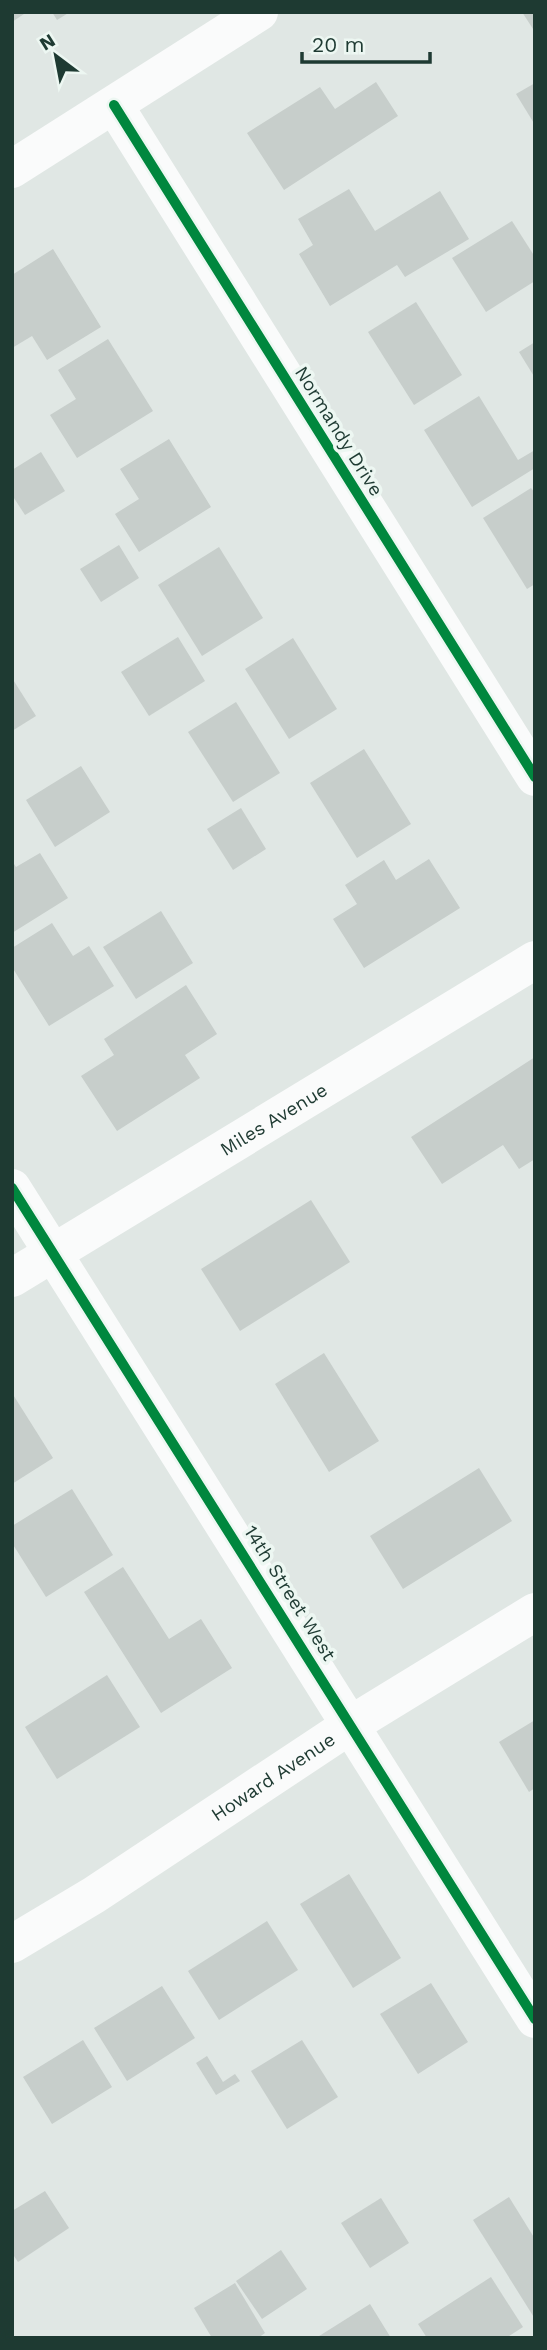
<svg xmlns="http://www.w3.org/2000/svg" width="547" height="2350" viewBox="0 0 547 2350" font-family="'Work Sans',sans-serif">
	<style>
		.building { fill: #c7cecb }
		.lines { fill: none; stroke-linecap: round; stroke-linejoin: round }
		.minor { stroke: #fafbfb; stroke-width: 38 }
		.cycleway-casing { stroke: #edf7f2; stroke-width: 15 }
		.cycleway { stroke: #00873e; stroke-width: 10 }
		.labels { text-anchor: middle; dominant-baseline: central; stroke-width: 7; stroke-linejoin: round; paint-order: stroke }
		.street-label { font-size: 19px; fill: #1e3a32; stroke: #edf7f2 }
	</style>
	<rect width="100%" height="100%" fill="#e0e7e4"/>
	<g class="building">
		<polygon points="12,12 27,12 12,22"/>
		<polygon points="52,12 70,12 57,20"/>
		<polygon points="522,12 535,12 535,32"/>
		<polygon points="376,82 398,116 284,190 247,133 320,87 335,109"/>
		<polygon points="535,83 535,125 516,94"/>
		<polygon points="349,189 375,231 440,191 469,239 405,277 397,265 330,306 299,254 313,245 298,219"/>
		<polygon points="512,221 535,257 535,281 486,312 452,258"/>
		<polygon points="53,249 101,327 47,360 32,336 12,348 12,275"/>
		<polygon points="416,302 462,375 414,405 368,332"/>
		<polygon points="108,339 153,411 77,458 50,415 76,399 58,370"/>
		<polygon points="535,342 535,378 519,352"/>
		<polygon points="479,396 518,460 535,450 535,468 472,507 424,430"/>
		<polygon points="169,439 211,507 139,552 115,514 139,499 120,469"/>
		<polygon points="41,452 65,491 25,515 12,495 12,470"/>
		<polygon points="531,488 535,493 535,584 527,589 483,518"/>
		<polygon points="119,545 139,578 101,602 80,569"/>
		<polygon points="219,547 263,618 202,656 158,585"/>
		<polygon points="178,637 205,681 149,716 121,672"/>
		<polygon points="293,638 337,709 289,739 245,669"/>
		<polygon points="12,678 36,716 12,731"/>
		<polygon points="236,702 280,773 233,802 188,732"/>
		<polygon points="364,749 411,824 357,858 310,783"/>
		<polygon points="81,766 110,812 55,847 26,800"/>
		<polygon points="241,808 266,849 233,870 207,829"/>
		<polygon points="40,853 68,898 12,933 12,861 16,867"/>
		<polygon points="429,859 460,908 364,968 333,919 357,904 345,885 384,860 396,880"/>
		<polygon points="161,911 193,963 136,999 103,947"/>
		<polygon points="52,923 73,956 89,946 114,986 49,1026 12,967 12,948"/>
		<polygon points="186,985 217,1034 185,1055 200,1078 117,1131 81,1076 114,1055 104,1039"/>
		<polygon points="535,1057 535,1159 519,1169 503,1145 442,1184 411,1137"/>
		<polygon points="311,1200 350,1262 240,1331 201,1269"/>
		<polygon points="324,1353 379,1441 329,1472 275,1384"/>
		<polygon points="12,1393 53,1458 12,1484"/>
		<polygon points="479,1468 512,1521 403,1589 370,1536"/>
		<polygon points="72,1489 113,1555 46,1597 12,1543 12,1526"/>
		<polygon points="123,1567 169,1639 201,1619 232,1668 161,1713 84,1592"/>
		<polygon points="107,1675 140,1727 57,1779 25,1727"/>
		<polygon points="535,1720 535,1788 529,1792 499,1742"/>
		<polygon points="349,1874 401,1958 353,1988 300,1904"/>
		<polygon points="267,1921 298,1970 219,2020 188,1971"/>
		<polygon points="431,1983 468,2042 418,2074 380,2014"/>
		<polygon points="162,1986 195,2038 127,2081 94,2028"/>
		<polygon points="83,2040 112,2087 52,2124 23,2077"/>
		<polygon points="302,2040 338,2097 287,2129 251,2071"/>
		<polygon points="207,2056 223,2082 235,2074 240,2081 216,2095 196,2063"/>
		<polygon points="45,2191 69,2228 18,2262 12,2253 12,2211"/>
		<polygon points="509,2197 535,2239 535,2319 473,2220"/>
		<polygon points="381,2198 409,2243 370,2268 341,2223"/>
		<polygon points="281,2250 307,2289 262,2319 236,2281"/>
		<polygon points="491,2277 523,2327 506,2338 427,2338 418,2324"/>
		<polygon points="235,2283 265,2333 258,2338 212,2338 194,2308"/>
		<polygon points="370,2304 391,2338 316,2338"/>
	</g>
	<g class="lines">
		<g class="minor">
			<polyline points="114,105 535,777"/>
			<polyline points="12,169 259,12"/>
			<polyline points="12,1188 535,2019"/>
			<path id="s1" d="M 12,1278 L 535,960"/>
			<path id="s2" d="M 12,1944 L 94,1895 L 352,1724 L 535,1612"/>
		</g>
		<defs>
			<g id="cycleway">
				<polyline points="114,105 535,777"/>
				<polyline points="12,1188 535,2019"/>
			</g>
		</defs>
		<use href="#cycleway" class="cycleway-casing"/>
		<use href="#cycleway" class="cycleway"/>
	</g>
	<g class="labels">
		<g class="street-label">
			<text transform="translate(339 431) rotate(58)">Normandy Drive</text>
			<text stroke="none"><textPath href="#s1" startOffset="306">Miles Avenue</textPath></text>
			<text transform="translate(290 1593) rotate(58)">14th Street West</text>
			<text stroke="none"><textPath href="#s2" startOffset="310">Howard Avenue</textPath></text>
		</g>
	</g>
	<rect width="547" height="2350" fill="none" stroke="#1e3a32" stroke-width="28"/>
	<g transform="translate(56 56) rotate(328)" stroke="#edf7f2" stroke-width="5" paint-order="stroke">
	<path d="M0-5L12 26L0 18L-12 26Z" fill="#1e3a32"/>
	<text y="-10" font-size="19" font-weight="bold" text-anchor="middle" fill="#1e3a32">N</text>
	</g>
	<path d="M302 52v10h128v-10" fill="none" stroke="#1e3a32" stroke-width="3.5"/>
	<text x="312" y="52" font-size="21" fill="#1e3a32" stroke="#edf7f2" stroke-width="5" paint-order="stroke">20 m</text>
</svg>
